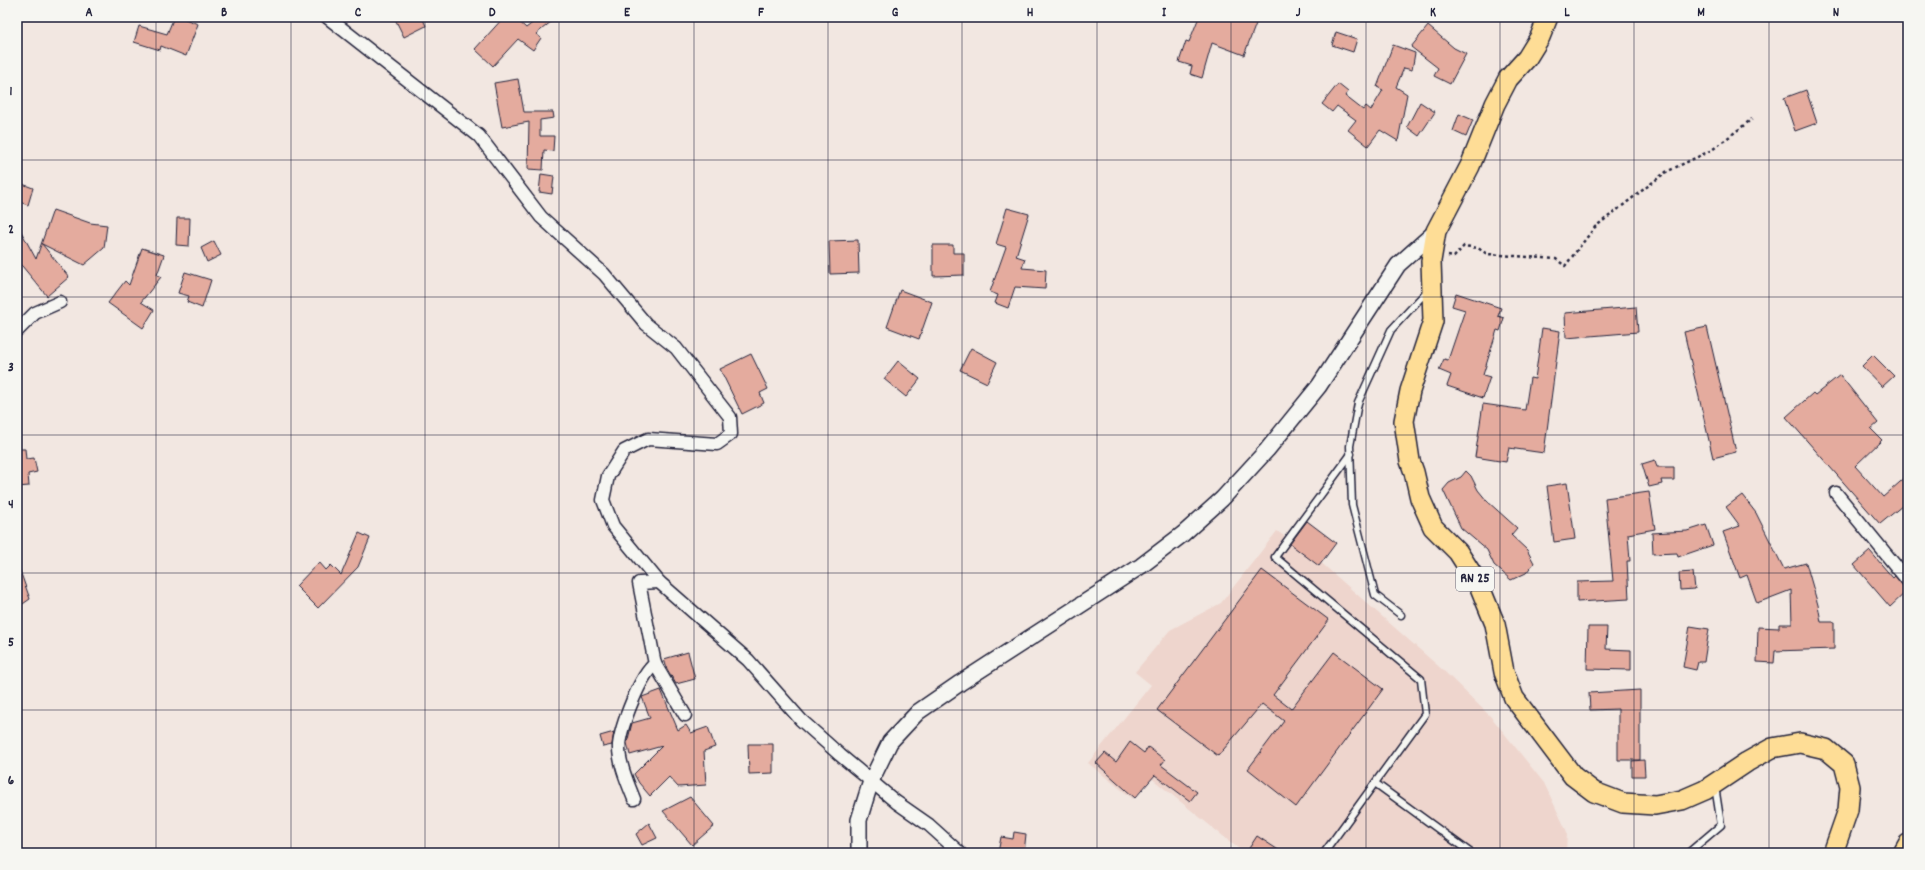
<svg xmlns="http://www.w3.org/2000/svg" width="1925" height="870" viewBox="0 0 1925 870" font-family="Dekko,sans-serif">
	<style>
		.built { fill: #eed5cd }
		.building { fill: #e4ab9e; stroke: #22223b }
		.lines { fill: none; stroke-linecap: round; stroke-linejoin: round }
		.service-casing { stroke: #22223b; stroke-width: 9 }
		.minor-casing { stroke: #22223b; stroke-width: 15 }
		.tertiary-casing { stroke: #22223b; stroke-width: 18 }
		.primary-casing { stroke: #22223b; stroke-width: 22 }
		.path { stroke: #22223b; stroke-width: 2.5; stroke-dasharray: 3 3; stroke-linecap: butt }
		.service { stroke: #f6f6f2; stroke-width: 6 }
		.minor { stroke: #f6f6f2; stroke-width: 12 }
		.tertiary { stroke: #f6f6f2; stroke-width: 15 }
		.primary { stroke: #fedd96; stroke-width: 19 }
		.grid { fill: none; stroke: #22223b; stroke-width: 1; stroke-opacity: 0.55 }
		.labels { text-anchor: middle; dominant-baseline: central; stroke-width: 3.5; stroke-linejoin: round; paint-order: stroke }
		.shield { fill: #f6f6f2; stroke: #626272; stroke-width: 1 }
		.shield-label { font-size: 14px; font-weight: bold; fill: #22223b }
		.neatline { fill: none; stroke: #22223b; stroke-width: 1.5 }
		.grid-label { font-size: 13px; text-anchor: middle; font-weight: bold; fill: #22223b }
	</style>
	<rect width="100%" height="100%" fill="#f2e7e1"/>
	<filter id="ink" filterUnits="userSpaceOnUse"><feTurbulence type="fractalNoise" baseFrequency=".025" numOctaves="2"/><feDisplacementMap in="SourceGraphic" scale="8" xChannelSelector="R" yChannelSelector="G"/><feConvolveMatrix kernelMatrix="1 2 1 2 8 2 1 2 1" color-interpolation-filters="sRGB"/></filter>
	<g filter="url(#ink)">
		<polygon class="built" points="1277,531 1318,560 1445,672 1492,718 1544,783 1567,832 1566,853 1244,853 1150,777 1133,799 1088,763 1151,685 1135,672 1170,630 1221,603"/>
		<g class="building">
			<polygon points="174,17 180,17 198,24 186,56 161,46 160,50 134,42 139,26 167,34"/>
			<polygon points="394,17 422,17 426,26 404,37"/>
			<polygon points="504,17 514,17 526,28 540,17 557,17 536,34 541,38 533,50 518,39 493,66 475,49"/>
			<polygon points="1199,17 1247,17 1257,21 1244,55 1212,43 1202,78 1190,74 1192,66 1179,62 1186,41 1189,42"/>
			<polygon points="1428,26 1454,48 1466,54 1450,84 1434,76 1438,68 1411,47"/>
			<polygon points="1336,32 1357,39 1353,52 1332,45"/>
			<polygon points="1393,45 1415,53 1412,70 1404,68 1396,87 1407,94 1398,141 1380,130 1368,146 1348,130 1356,120 1337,106 1332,112 1322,104 1338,84 1348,92 1345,96 1363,110 1366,106 1371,110 1383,90 1377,87"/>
			<polygon points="518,79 524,112 553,112 554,118 540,120 540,136 554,136 553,151 544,150 543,170 528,169 529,122 502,127 494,83"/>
			<polygon points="1806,90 1817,123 1795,131 1784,98"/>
			<polygon points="1420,102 1435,112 1419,136 1407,127"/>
			<polygon points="1459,114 1473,120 1466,137 1453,131"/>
			<polygon points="541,174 554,176 552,194 539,192"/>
			<polygon points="17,182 33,188 28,205 17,201"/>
			<polygon points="1007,208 1029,214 1016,256 1025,259 1022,268 1046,270 1045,289 1015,287 1008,308 995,303 998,295 990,292 1006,247 996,244"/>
			<polygon points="53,210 90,223 107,225 104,248 84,265 42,244 69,277 47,296 17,260 17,224 36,259"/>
			<polygon points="177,218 190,218 189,246 176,245"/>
			<polygon points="858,240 859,273 830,274 829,241"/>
			<polygon points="214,241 221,255 207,262 201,248"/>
			<polygon points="933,245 953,245 953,253 964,253 964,275 933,276"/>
			<polygon points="142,248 164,255 157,275 161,277 141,302 154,310 143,328 108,303 125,281 129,285"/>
			<polygon points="185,272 211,280 202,308 187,302 189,296 178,293"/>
			<polygon points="900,290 932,302 919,339 887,327"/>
			<polygon points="1456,293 1501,308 1498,316 1504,318 1500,331 1497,330 1483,375 1490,377 1483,398 1447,386 1451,375 1439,370 1444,359 1448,360 1465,310 1452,306"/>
			<polygon points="1636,307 1638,332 1566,338 1565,313"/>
			<polygon points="1707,327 1736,452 1713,458 1684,332"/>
			<polygon points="1542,328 1560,331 1544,453 1509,448 1506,462 1475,457 1483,404 1525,410 1530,378 1535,379"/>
			<polygon points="971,348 997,362 987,383 960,370"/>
			<polygon points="751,354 768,389 760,393 764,403 742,414 720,369"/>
			<polygon points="1873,355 1894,376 1882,387 1862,366"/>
			<polygon points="898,361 920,379 906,397 884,379"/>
			<polygon points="1840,375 1878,423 1871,429 1882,440 1855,466 1883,497 1908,475 1908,501 1880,524 1786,417 1813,393 1815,395"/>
			<polygon points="17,449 25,449 26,459 34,458 37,472 28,474 29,486 17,487"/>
			<polygon points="1655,460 1657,467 1674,467 1674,480 1661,480 1662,484 1649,487 1642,464"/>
			<polygon points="1466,471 1471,476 1478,490 1487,501 1517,528 1511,535 1527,550 1534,563 1526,573 1511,580 1494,565 1487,550 1461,528 1443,490 1449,483 1461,477"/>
			<polygon points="1567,483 1575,539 1554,542 1547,486"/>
			<polygon points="1649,492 1655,529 1628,534 1630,561 1627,561 1629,599 1577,602 1577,582 1613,581 1605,498"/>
			<polygon points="1742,495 1756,513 1784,569 1806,563 1818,605 1821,622 1834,622 1834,649 1775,651 1774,663 1757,662 1758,627 1779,628 1779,624 1792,624 1791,590 1757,603 1747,575 1740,578 1723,532 1740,526 1726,507"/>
			<polygon points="1307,521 1336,543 1319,566 1290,544"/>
			<polygon points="1706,525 1713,545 1678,557 1677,553 1653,554 1652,533 1687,531"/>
			<polygon points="359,533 370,538 358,567 318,608 296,586 319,562 326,570 331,565 341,575"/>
			<polygon points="1870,551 1893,578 1895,576 1908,590 1890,607 1854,565"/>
			<polygon points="17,568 19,568 30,599 17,608"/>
			<polygon points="1262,570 1329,620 1273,695 1291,709 1334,652 1383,689 1296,807 1248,769 1284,721 1262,704 1218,756 1157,710"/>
			<polygon points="1693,572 1695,589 1680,590 1679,573"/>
			<polygon points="1690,626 1709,629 1704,662 1698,662 1696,670 1683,667"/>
			<polygon points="1588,627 1607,627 1606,649 1631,650 1631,670 1587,669"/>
			<polygon points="688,652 695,679 676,684 667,669 664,659"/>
			<polygon points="661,690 678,730 686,725 691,733 708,727 715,747 704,751 706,785 678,787 669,777 650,796 639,783 634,774 662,746 630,755 627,743 632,723 650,718 642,697"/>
			<polygon points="1640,690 1640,760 1618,760 1618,709 1590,710 1589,693"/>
			<polygon points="614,732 612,745 603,747 600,736"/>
			<polygon points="1130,742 1144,753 1148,747 1165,760 1161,765 1197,792 1190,801 1155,775 1135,798 1096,763 1105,753 1116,762"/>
			<polygon points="748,744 773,744 773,773 749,774"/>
			<polygon points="1644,760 1645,776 1632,776 1632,761"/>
			<polygon points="690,797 714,826 692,845 663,811"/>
			<polygon points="649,823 657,838 642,845 636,834"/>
			<polygon points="1014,832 1026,834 1024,853 998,853 1001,837 1013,839"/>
			<polygon points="1257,836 1283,853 1246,853"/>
		</g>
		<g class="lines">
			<defs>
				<g id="service">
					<polyline points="1401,615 1375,595 1352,505 1350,446 1358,403 1391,330 1428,290"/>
					<polyline points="1375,783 1471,853"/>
					<polyline points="1324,853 1425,714 1421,679 1275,557 1351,454"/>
					<polyline points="1688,853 1721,825 1715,786"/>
				</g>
				<g id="minor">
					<polyline points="327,17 479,136 541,217 604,274 646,324 676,348 730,417 731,434 717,444 648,439 624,451 608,476 603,500 613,526 659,582 748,660 801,720 840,755 896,802 929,825 960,853"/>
					<polyline points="17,331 35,313 60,302"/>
					<polyline points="1836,493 1908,581"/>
					<polyline points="655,664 685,715"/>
					<path d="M 634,799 C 628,784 618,761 619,745 C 621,726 640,675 655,664 L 639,583 L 659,582"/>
				</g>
				<polyline id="tertiary" points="859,853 859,820 871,781 890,742 918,712 960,683 1141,566 1183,534 1222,499 1267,450 1319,386 1398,265 1436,231"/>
				<g id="primary">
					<polyline points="1548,17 1540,37 1527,58 1508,79 1495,104 1470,166 1436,231 1431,261 1433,321 1410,391 1404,421 1410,461 1414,472 1420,498 1433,527 1458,552 1479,585 1495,624 1504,672 1514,698 1573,776 1594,792 1623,803 1655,805 1682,800 1705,790 1747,762 1772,748 1800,743 1826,749 1844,764 1850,787 1848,810 1833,853"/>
					<polyline points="1903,853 1908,844"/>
				</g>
			</defs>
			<use href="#service" class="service-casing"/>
			<use href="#minor" class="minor-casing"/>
			<use href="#tertiary" class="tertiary-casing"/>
			<use href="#primary" class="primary-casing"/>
			<polyline class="path" points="1448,256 1454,257 1464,246 1478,248 1487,254 1556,259 1565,266 1595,227 1666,172 1712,150 1752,119"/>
			<use href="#service" class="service"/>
			<use href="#minor" class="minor"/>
			<use href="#tertiary" class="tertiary"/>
			<use href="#primary" class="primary"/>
		</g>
	</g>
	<path class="grid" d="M 156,17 L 156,853M 291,17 L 291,853M 425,17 L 425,853M 559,17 L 559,853M 694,17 L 694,853M 828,17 L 828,853M 962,17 L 962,853M 1097,17 L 1097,853M 1231,17 L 1231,853M 1366,17 L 1366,853M 1500,17 L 1500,853M 1634,17 L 1634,853M 1769,17 L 1769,853M 17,160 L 1908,160M 17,297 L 1908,297M 17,435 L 1908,435M 17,573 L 1908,573M 17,710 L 1908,710"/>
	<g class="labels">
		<rect class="shield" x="1456" y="567" width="38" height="24" rx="3"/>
		<g class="shield-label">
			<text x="1475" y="579">RN 25</text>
		</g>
	</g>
	<rect width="1925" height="870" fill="none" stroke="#f6f6f2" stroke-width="44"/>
	<rect x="22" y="22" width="1881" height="826" class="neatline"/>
	<g class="grid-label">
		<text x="89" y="16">A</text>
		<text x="224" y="16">B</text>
		<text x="358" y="16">C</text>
		<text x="492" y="16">D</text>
		<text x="627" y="16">E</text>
		<text x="761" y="16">F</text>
		<text x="895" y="16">G</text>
		<text x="1030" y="16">H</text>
		<text x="1164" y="16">I</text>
		<text x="1298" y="16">J</text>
		<text x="1433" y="16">K</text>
		<text x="1567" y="16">L</text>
		<text x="1701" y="16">M</text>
		<text x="1836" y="16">N</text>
		<text x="11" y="95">1</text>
		<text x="11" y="233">2</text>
		<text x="11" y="371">3</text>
		<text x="11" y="508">4</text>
		<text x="11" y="646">5</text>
		<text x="11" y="784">6</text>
	</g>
</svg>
